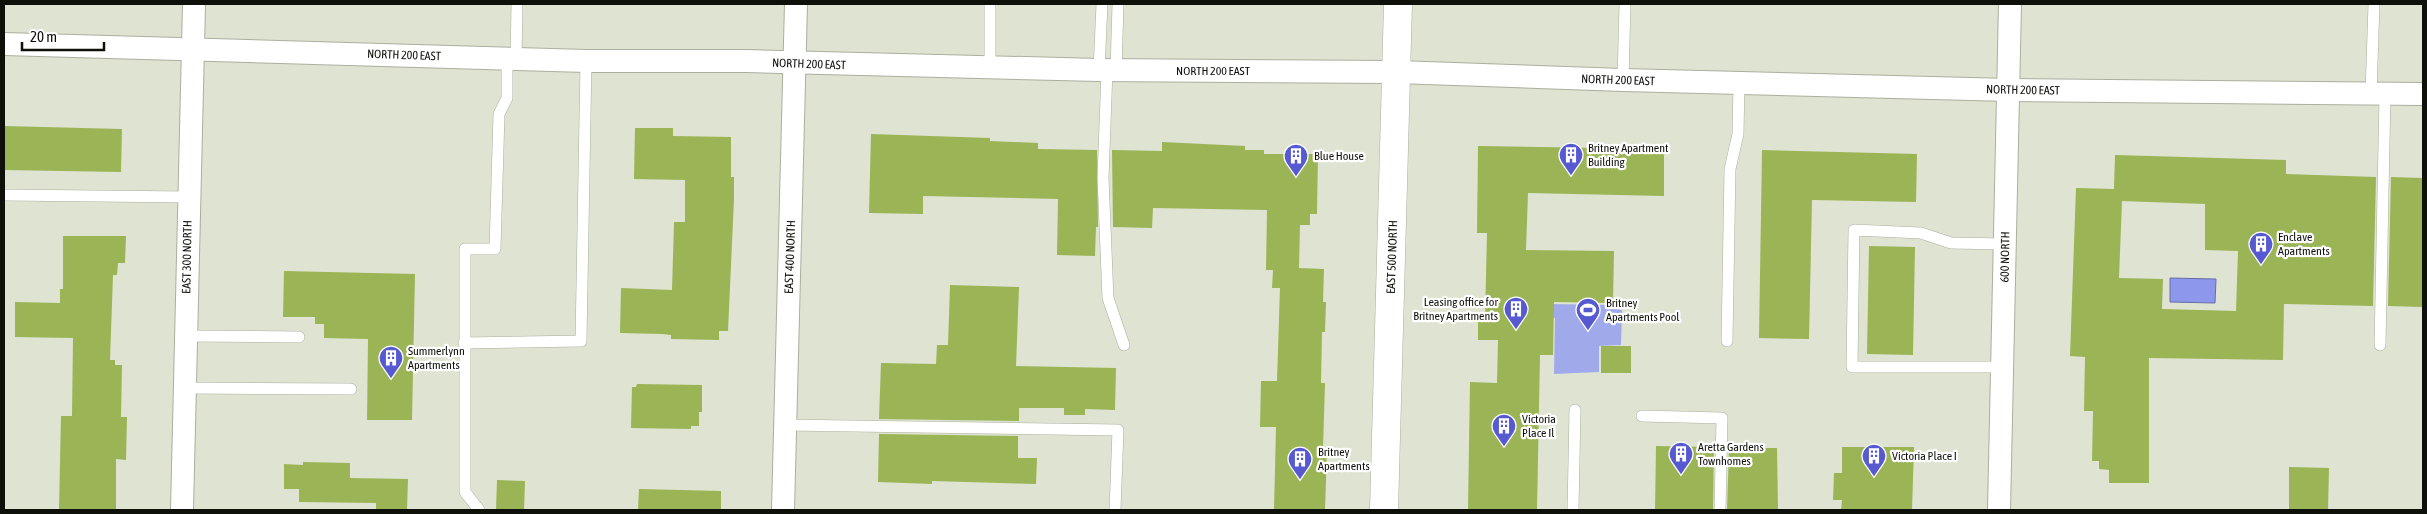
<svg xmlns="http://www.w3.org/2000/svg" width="2427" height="514" viewBox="0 0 2427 514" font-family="'Asap Condensed',sans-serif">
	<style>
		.green { fill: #a0aaeb }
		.water { fill: #8d97ec; stroke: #676ea8 }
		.building { fill: #9bb455; fill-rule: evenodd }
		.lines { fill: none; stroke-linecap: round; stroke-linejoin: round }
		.lane-casing { stroke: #aaaf9e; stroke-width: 12 }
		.street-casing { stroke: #aaaf9e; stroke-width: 24 }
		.secondary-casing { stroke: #aaaf9e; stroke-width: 29 }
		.lane { stroke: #fff; stroke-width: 11 }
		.street { stroke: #fff; stroke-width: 22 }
		.secondary { stroke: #fff; stroke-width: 28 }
		.labels { text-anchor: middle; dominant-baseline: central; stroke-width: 4.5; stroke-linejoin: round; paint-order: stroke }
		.street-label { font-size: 12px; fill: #0e100a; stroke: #fff }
		.poi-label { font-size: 12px; fill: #0e100a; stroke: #fff; text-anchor: start }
	</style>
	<rect width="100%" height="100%" fill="#dee4d1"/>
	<polygon class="green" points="1548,304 1611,305 1611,308 1622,310 1621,345 1599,346 1599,372 1554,374 1555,318 1548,317"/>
	<polygon class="water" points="2170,278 2216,279 2215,303 2170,302"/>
	<g class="building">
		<polygon points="4,126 122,129 121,172 4,170"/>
		<polygon points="635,128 673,128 673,136 731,137 731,177 734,177 734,199 728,331 719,331 719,340 671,339 671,335 662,334 620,333 621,288 672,290 674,222 685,222 685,180 634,179"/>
		<polygon points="871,134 990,138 990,141 1038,143 1038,149 1097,150 1098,227 1096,227 1095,256 1057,255 1058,199 923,196 923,214 869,213"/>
		<polygon points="1162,142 1245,146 1245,150 1264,150 1264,154 1318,154 1317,214 1310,214 1310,225 1300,225 1299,268 1324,269 1323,302 1326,302 1325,332 1322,332 1321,383 1325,383 1323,449 1327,449 1325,510 1274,510 1276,427 1260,427 1261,381 1277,381 1280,288 1272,288 1273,270 1266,270 1267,210 1153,208 1152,228 1113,227 1112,150 1162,151"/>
		<polygon points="1478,146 1664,149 1664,196 1528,193 1526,250 1614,251 1613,303 1554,302 1553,355 1540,355 1537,510 1468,510 1470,382 1497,383 1498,340 1478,340 1478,318 1485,318 1487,233 1477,233"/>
		<polygon points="1762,150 1917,154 1916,202 1812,200 1809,339 1759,338"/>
		<path d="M 2115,155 L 2286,160 L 2286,174 L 2376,177 L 2373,306 L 2284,304 L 2283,360 L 2149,358 L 2149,483 L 2109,483 L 2109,470 L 2099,469 L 2099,461 L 2092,461 L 2093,411 L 2084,411 L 2085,357 L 2070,356 L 2076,188 L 2114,189 ZM 2122,201 L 2205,204 L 2205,250 L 2238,251 L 2236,311 L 2162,309 L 2163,279 L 2119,278 Z"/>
		<polygon points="2391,177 2423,178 2423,307 2388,306"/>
		<polygon points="63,236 126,236 125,263 118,263 117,275 113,275 110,360 115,360 115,365 122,365 121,417 127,417 126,460 116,459 116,510 59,510 61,416 72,416 73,338 15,337 15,302 60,303 60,289 63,289"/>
		<polygon points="1869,246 1915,247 1913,355 1867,354"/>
		<polygon points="284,271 415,274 412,420 367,420 368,339 324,338 324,324 315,324 315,317 283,317"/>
		<polygon points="950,285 1019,287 1016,366 1116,368 1115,410 1085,409 1085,415 1064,415 1064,408 1019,408 1019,421 879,419 881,363 936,364 937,345 948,345"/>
		<rect x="1601" y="346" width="30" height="27"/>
		<polygon points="637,384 702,385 702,412 699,412 699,426 691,426 691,429 631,428 632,387 636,387"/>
		<polygon points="879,434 1018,436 1018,458 1037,458 1036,484 932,481 932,484 878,482"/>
		<polygon points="1656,446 1714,447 1713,510 1655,510"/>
		<polygon points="1842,447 1914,447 1912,510 1841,510 1842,500 1833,500 1834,473 1842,473"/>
		<polygon points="1729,448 1777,448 1778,510 1727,510"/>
		<polygon points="303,462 350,463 350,478 408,479 407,510 376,510 376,503 299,502 299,489 284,489 284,464 303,465"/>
		<polygon points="2289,467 2329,468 2328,510 2289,510"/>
		<polygon points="497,480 525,481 524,510 496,510"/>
		<polygon points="639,489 721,491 721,510 638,510"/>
	</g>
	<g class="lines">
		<defs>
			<g id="lane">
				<polyline points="516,59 517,4"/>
				<polyline points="990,69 990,4"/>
				<polyline points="1099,70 1102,4"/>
				<polyline points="1107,70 1103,178 1108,298 1124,345"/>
				<polyline points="1116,70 1118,4"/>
				<polyline points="1623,80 1625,4"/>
				<polyline points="2371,93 2374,4"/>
				<polyline points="4,195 188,197"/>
				<polyline points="185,336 299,337"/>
				<polyline points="1727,341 1730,169 1738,134 1739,83"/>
				<polyline points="464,343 581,341 586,61"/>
				<polyline points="2380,345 2385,94"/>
				<polyline points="2002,367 1852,367 1854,230 1921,233 1951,243 2005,244"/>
				<polyline points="184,388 351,389"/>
				<polyline points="1642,416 1722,418 1720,510"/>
				<polyline points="785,425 1118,430 1115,510"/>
				<polyline points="479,510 465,492 465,249 495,249 499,114 507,98 507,59"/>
				<polyline points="1573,510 1575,410"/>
			</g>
			<g id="street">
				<polyline points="4,44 586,61 747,61 1099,70 1397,72 1623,80 2009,90 2423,94"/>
				<polyline points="182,510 194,4"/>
				<polyline points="783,510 796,4"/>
				<polyline points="1999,510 2010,4"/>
			</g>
			<polyline id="secondary" points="1384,510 1398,4"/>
		</defs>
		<use href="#lane" class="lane-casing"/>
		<use href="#street" class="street-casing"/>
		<use href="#secondary" class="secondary-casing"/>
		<use href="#lane" class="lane"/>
		<use href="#street" class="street"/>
		<use href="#secondary" class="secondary"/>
	</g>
	<defs>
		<symbol id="building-pin" viewBox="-11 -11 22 30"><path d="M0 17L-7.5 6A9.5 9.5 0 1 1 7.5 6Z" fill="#5759d1" stroke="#fff"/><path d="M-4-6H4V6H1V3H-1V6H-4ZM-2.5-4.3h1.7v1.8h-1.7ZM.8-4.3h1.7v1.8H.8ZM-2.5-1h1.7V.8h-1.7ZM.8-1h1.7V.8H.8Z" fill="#fff"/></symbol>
		<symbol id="stadium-pin" viewBox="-11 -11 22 30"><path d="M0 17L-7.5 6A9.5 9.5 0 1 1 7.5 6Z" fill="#5759d1" stroke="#fff"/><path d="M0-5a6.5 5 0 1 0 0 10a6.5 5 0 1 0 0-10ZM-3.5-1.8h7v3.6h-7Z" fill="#fff"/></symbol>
	</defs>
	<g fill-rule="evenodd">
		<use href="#building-pin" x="1557" y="141" width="28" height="38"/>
		<use href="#building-pin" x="1282" y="142" width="28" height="38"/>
		<use href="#building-pin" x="2247" y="230" width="28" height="38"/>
		<use href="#building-pin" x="1502" y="295" width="28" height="38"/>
		<use href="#stadium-pin" x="1574" y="296" width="28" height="38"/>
		<use href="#building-pin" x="377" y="344" width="28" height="38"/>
		<use href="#building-pin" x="1490" y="412" width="28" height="38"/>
		<use href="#building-pin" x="1667" y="440" width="28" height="38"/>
		<use href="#building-pin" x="1860" y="442" width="28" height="38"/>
		<use href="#building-pin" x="1286" y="445" width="28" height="38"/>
	</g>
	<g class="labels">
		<g class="street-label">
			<text transform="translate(404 55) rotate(2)">NORTH 200 EAST</text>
			<text transform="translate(809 64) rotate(2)">NORTH 200 EAST</text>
			<text x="1213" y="71">NORTH 200 EAST</text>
			<text transform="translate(1618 80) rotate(2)">NORTH 200 EAST</text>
			<text transform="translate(2023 90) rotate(1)">NORTH 200 EAST</text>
			<text transform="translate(187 257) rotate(-89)">EAST 300 NORTH</text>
			<text transform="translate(790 257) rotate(-88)">EAST 400 NORTH</text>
			<text transform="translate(1392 257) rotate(-88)">EAST 500 NORTH</text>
			<text transform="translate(2005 257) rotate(-89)">600 NORTH</text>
		</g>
		<g class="poi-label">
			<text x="1588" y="148">Britney Apartment<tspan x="1588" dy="14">Building</tspan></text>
			<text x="1314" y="156">Blue House</text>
			<text x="2278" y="237">Enclave<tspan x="2278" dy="14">Apartments</tspan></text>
			<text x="1498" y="302" text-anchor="end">Leasing office for<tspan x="1498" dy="14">Britney Apartments</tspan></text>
			<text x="1606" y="303">Britney<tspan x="1606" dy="14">Apartments Pool</tspan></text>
			<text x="408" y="351">Summerlynn<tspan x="408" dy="14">Apartments</tspan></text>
			<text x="1522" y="419">Victoria<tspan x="1522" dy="14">Place Il</tspan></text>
			<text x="1698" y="447">Aretta Gardens<tspan x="1698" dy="14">Townhomes</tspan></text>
			<text x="1318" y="452">Britney<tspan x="1318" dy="14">Apartments</tspan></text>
			<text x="1892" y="456">Victoria Place I</text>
		</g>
	</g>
	<rect width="2427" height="514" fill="none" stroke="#0e100a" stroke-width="10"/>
	<path d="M22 42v8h82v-8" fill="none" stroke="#0e100a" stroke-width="2.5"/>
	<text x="30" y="42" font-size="15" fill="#0e100a" stroke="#ffffff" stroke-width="4" paint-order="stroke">20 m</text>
</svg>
